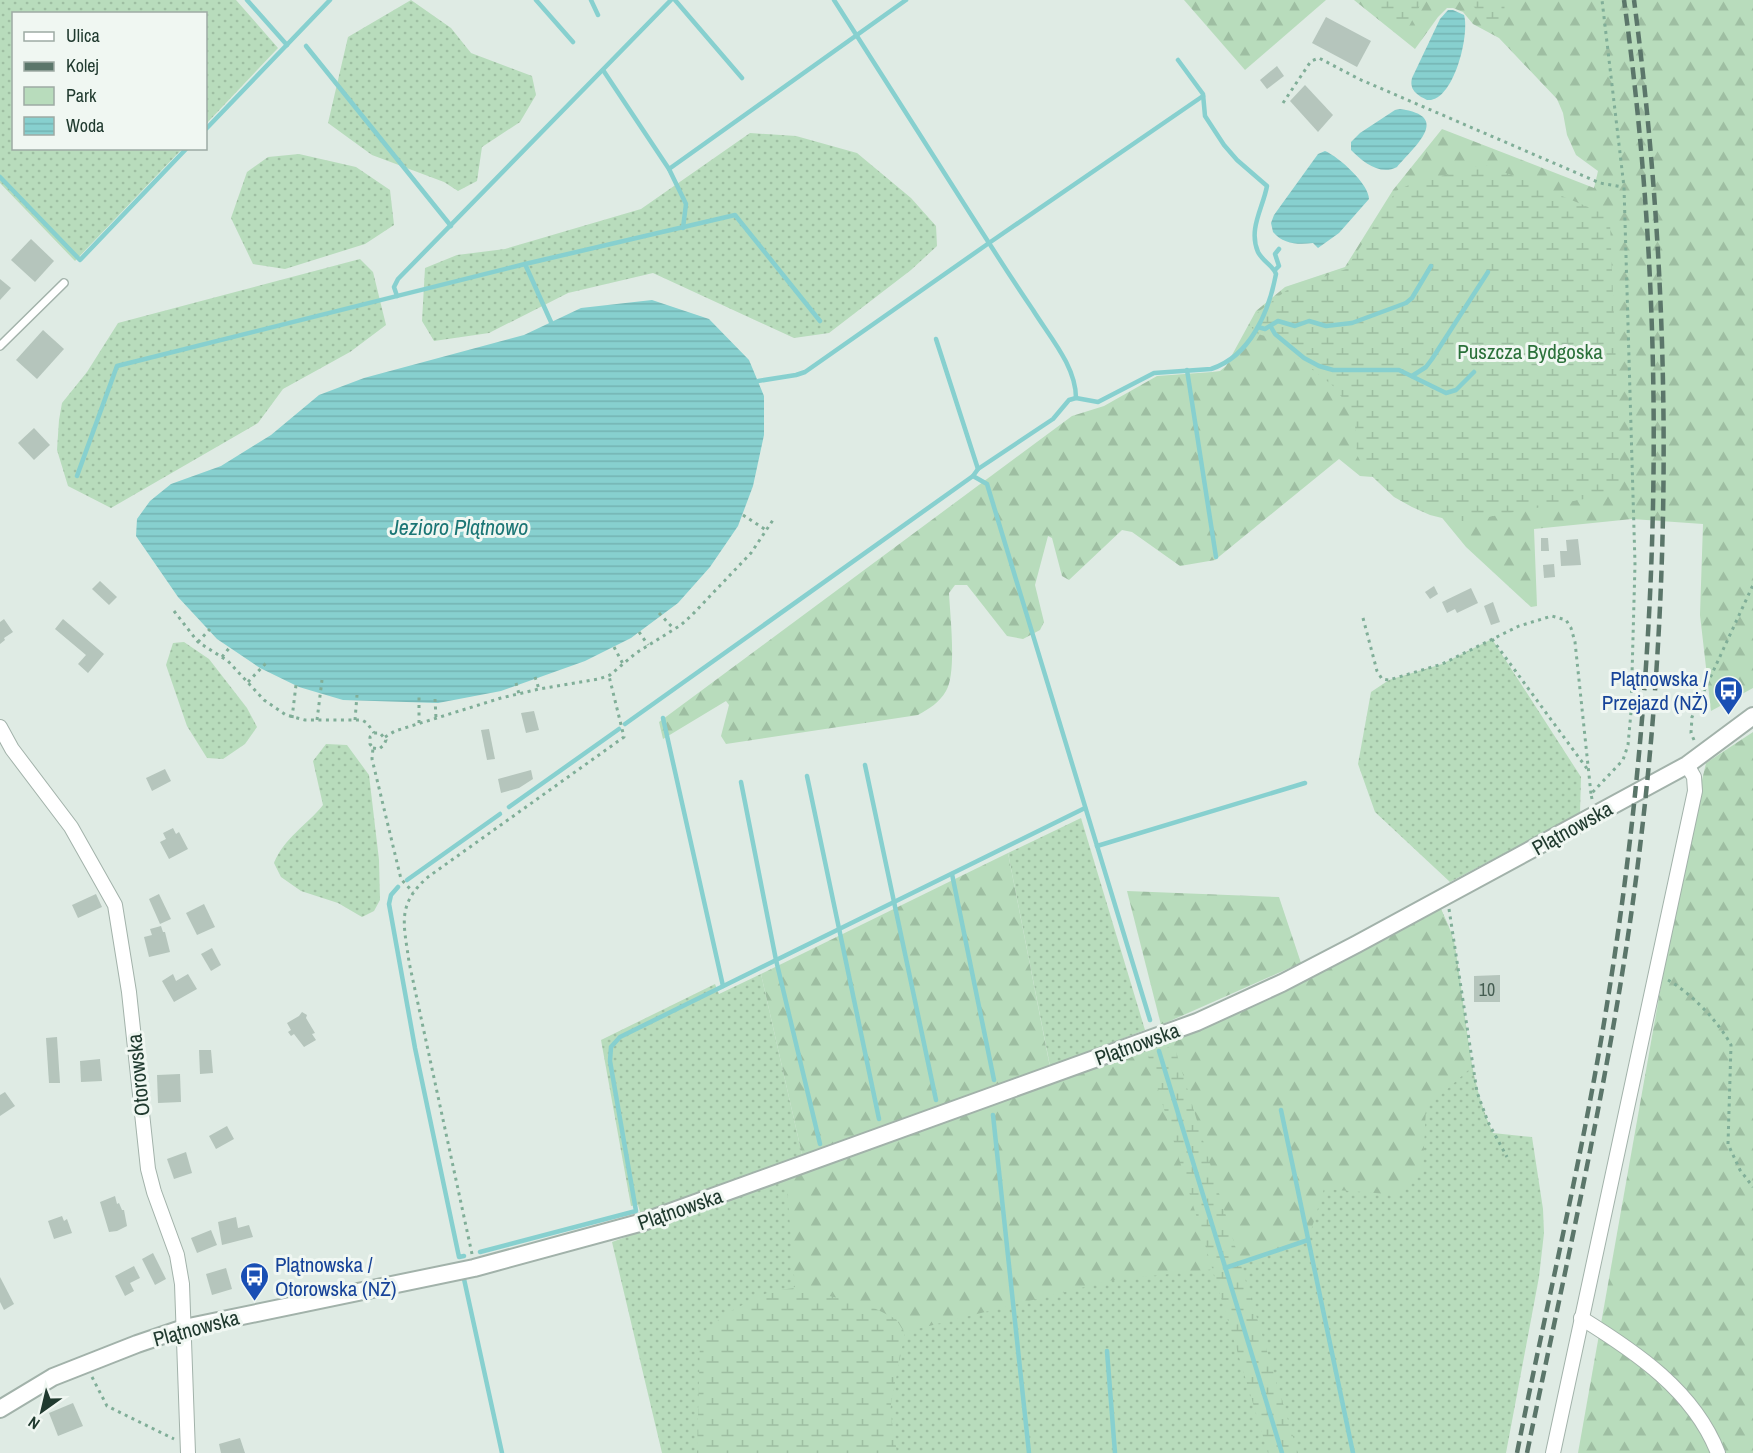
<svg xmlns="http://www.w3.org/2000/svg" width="1753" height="1453" viewBox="0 0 1753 1453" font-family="'Archivo Narrow',sans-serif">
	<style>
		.green { fill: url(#green-dots) }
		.forest { fill: url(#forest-firs) }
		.wetland { fill: url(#wetland-marsh) }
		.water { fill: url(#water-rules) }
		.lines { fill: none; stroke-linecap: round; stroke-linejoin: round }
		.stream { stroke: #87d0cf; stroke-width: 4.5 }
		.building { fill: #b5c5bc }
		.service-casing { stroke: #a2b2aa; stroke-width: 10 }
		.minor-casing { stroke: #a2b2aa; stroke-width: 16 }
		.tertiary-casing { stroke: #a2b2aa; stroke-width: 20 }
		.path { stroke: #80ae98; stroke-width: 3; stroke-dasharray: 3 4.5; stroke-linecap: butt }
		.service { stroke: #fff; stroke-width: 7 }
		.minor { stroke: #fff; stroke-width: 14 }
		.tertiary { stroke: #fff; stroke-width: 16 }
		.rail { stroke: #5b766a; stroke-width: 4.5; stroke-dasharray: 12 6; stroke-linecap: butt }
		.labels { text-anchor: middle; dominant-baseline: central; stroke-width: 6; stroke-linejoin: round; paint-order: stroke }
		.number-label { font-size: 18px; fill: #455d52 }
		.park-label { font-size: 21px; fill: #2b713a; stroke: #f0f7f2 }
		.transit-label { font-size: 21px; fill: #164399; stroke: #f0f7f2; text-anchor: end }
		.street-label { font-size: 21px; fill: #203a2f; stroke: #f0f7f2 }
		.water-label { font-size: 22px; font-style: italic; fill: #1b7675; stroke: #f0f7f2 }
	</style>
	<defs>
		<pattern id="green-dots" width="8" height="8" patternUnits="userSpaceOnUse" patternTransform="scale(1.5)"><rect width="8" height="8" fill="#b8dcbc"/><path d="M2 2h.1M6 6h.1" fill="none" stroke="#9ebea2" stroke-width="1.8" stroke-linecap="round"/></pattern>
		<pattern id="forest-firs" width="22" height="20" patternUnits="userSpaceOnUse" patternTransform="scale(1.5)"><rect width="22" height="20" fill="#b8dcbc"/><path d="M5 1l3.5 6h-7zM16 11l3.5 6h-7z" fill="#9ebea2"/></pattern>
		<pattern id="wetland-marsh" width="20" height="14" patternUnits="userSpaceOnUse" patternTransform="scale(1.5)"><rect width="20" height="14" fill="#b8dcbc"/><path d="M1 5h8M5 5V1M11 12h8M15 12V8" fill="none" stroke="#9ebea2"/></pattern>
		<pattern id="water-rules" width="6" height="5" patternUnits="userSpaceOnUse" patternTransform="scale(1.5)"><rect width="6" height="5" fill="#87d0cf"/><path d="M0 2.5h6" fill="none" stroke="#74b3b2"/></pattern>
	</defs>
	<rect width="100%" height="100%" fill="#dfebe4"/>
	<g class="green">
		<polygon points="0,0 236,0 278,48 206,124 206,14 14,14 14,148 182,149 75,261 0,183"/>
		<polygon points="411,0 451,28 471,53 532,76 536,95 520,122 482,147 477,181 458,191 444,182 372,155 328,123 348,37"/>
		<polygon points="750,133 796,136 857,153 911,198 936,226 937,246 911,270 829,333 794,338 653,273 568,293 489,333 434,341 422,321 425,268 457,255 505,249 641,209"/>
		<polygon points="299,154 356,167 390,190 394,225 365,244 285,269 253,264 231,218 247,172 268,157"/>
		<polygon points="360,259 373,272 386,325 350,352 283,389 258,423 111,508 68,486 57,450 59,420 62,403 87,372 118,323"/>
		<polygon points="1492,639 1581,777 1580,813 1450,882 1375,812 1358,764 1371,692 1389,680 1442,664"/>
		<polygon points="184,642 209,659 247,708 257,727 245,744 223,759 207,758 187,726 166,665 173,643"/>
		<path d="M 326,744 L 347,745 L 369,775 L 379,860 L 380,900 L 374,911 L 362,917 L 338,903 L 301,891 L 281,877 L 274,863 C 284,838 307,825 323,805 L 313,761 Z"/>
		<polygon points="1081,818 1145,1030 1050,1066 1008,853"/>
		<path d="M 1441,909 C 1446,920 1452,932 1454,943 C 1467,1007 1465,1073 1493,1133 L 1532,1137 L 1543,1209 L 1544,1233 L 1539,1277 L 1506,1453 L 662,1453 L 612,1242 L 1199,1027 Z"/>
		<polygon points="761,974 803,1159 641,1215 638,1205 631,1206 601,1040 715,984 719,994"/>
	</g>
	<g class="forest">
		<polygon points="1184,0 1326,0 1245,70"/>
		<path d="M 1354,0 L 1753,0 L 1753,688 L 1711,711 L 1700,615 L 1703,524 L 1632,519 L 1534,529 L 1537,606 L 1531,607 L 1466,547 L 1411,480 L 1360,476 L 1339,459 L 1215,560 L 1180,566 L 1132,532 L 1122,530 L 1069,580 L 1062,576 L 1052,538 L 1048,536 L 1035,585 L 1044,622 L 1040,630 L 1023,639 L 1007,636 L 967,585 L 955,585 L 949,593 C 950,615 957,673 946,691 C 939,703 930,708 918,715 L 726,744 L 721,736 L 729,705 L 726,701 L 663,739 L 659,722 L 1072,416 L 1104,406 L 1157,376 L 1212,372 L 1220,371 L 1226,366 L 1256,311 L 1285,287 L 1345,267 L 1393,190 L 1442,129 L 1594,188 L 1598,171 L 1576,155 L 1567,135 L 1563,113 L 1557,99 L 1499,38 L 1473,24 L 1463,12 L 1453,8 L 1447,8 L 1438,17 L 1415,49 Z"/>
		<polygon points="1753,732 1753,1453 1578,1453 1683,862 1706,763"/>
		<polygon points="1008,853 1050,1067 803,1159 761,974"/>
		<polygon points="1127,891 1279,897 1301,963 1161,1025"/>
		<polygon points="1441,909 1454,941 1472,1067 1426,1108 1423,1166 1401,1195 1324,1189 1308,1240 1225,1268 1113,1280 905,1332 890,1410 897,1453 723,1315 771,1291 795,1287 786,1177 1199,1027"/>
	</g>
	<g class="wetland">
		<polygon points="1359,0 1423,0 1407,30 1402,31"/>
		<path d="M 1467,0 L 1505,0 L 1504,14 L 1502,22 L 1494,26 C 1480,21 1479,9 1467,0 Z"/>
		<polygon points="1483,165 1492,167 1605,214 1610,223 1621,484 1616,493 1467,521 1454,521 1430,515 1412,507 1394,497 1378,482 1364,468 1357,455 1355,424 1349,406 1332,385 1272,338 1258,334 1250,326 1258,312 1287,290 1346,269 1396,191 1411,184"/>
		<polygon points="1174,1045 1298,1453 1268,1453 1148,1056"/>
		<polygon points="795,1288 868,1305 896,1319 904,1332 890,1410 897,1453 697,1453 700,1340 723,1315 771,1291"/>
	</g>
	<g class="water">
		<path d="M 1448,10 L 1453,10 L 1464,15 C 1470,35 1453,103 1427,100 C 1417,95 1409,90 1412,78 L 1440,19 Z"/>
		<path d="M 1400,109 C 1452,116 1415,146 1397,167 C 1380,176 1363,162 1351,150 L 1351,142 L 1360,133 L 1395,110 Z"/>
		<path d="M 1325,151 C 1339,157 1369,184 1369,199 L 1339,233 L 1318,248 L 1313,243 C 1298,245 1283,244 1273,232 L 1271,223 L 1274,215 L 1318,154 Z"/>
		<polygon points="652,300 709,319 749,360 764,396 764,435 753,486 738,526 710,567 678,603 631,638 585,661 501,691 438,703 343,700 299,687 260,668 217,639 178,597 136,536 137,519 150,501 171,484 221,466 271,435 319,395 364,378 524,335 581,308"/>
	</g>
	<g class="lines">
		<g class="stream">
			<polyline points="247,0 287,45"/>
			<polyline points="536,0 573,42"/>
			<polyline points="591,0 598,15"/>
			<polyline points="675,0 742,78"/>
			<polyline points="306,46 451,226"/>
			<polyline points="603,70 669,169 906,0"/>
			<polyline points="206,129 330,0"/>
			<polyline points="669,169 686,204 683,228"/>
			<polyline points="0,177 80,260 187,148"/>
			<polyline points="1275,270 1279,266 1275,254 1279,249"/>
			<polyline points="397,296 394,287 398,279 671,0"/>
			<polyline points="551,322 525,264 735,215 820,321"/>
			<polyline points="1258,327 1265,329 1278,321 1295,326 1309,321 1326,326 1352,323 1406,303 1412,298 1431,266"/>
			<polyline points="1271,327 1275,334 1304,358 1319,366 1333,370 1399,370 1446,393 1456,390 1474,372"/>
			<polyline points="936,339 978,469"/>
			<polyline points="1187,370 1216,557"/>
			<polyline points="1412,376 1426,367 1432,359 1488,272"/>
			<polyline points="758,381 796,375 805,372 989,243 834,0"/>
			<path d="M 1076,398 C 1076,366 1049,336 1033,310 C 1018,288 1003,265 989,243 L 1203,96"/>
			<polyline points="77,476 117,366 525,264"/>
			<polyline points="973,476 987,484 1150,1020"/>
			<polyline points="663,718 723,986"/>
			<path d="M 625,724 L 973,476 L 978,469 L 1053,419 L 1069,400 L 1076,398 L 1098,402 L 1154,373 L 1211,369 C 1251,356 1269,311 1276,274 C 1273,265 1263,262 1258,252 C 1248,229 1263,208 1267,186 L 1237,160 L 1224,145 L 1205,116 L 1203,94 L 1178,60"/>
			<polyline points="865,765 936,1100"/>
			<polyline points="807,776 879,1119"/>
			<polyline points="741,782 776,960 820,1144"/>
			<polyline points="509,807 619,729"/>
			<polyline points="1097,846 1305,783"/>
			<polyline points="952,874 994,1080"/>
			<polyline points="407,880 500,814"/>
			<polyline points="398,887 391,895 389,904 415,1048 459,1257 464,1256"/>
			<polyline points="1159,1051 1282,1453"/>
			<polyline points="1281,1110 1353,1453"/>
			<polyline points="993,1115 1029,1453"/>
			<polyline points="480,1252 636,1211 610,1061 611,1047 620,1037 1085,808"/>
			<polyline points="1225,1268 1308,1240"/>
			<polyline points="464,1279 502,1453"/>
			<polyline points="1107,1351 1115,1453"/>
		</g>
	</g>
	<g class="building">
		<polygon points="1326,17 1371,41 1357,67 1312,43"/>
		<polygon points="1277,66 1284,76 1267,89 1260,80"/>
		<polygon points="1305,85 1333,115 1318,132 1290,101"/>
		<polygon points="31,239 54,261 35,282 11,260"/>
		<polygon points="0,279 11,288 0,300"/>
		<polygon points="43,330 64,349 37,379 16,360"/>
		<polygon points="34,428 50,445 34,460 18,443"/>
		<polygon points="1541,538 1548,538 1549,551 1541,551"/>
		<polygon points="1578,539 1581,565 1561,566 1560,551 1567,551 1566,540"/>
		<polygon points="1554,564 1555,577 1544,578 1543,565"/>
		<polygon points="100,581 117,597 109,605 92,589"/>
		<polygon points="1434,586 1438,594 1430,599 1425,592"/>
		<polygon points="1471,588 1478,603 1457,613 1455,609 1447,613 1442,602"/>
		<polygon points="1493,602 1500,622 1491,625 1484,606"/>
		<polygon points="4,619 13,632 4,638 5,640 0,644 0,622"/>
		<polygon points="63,619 104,654 88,673 78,664 86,655 55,629"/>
		<polygon points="534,711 539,730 526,733 521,713"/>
		<polygon points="489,729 495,759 487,760 481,730"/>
		<polygon points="165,769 171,781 152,791 146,778"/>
		<polygon points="531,770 533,779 519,788 501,793 498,779"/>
		<polygon points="173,828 176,834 179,832 188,849 169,859 160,842 166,839 163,833"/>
		<polygon points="96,894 102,907 78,918 72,905"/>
		<polygon points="159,894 171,919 160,924 149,899"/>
		<polygon points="204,904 215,927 197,935 186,913"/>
		<polygon points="161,926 163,932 165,932 170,952 149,957 144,937 152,935 150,929"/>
		<polygon points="212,948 221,965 211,971 201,954"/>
		<polygon points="173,974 176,981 188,974 197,989 174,1002 162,981"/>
		<polygon points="1500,975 1500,1002 1474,1002 1474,976"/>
		<polygon points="302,1012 307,1015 306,1018 315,1033 312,1034 316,1040 304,1047 294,1034 291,1036 288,1032 291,1030 287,1023 299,1016"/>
		<polygon points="57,1037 60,1083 49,1083 46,1038"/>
		<polygon points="199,1050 211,1050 213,1073 200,1074"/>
		<polygon points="100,1059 102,1081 81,1082 80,1061"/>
		<polygon points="180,1074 181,1102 158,1103 157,1075"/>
		<polygon points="5,1092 15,1106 0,1116 0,1095"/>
		<polygon points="227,1126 234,1139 216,1149 209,1136"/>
		<polygon points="186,1152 192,1173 174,1179 167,1159"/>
		<polygon points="115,1196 117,1204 119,1203 122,1210 124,1210 127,1226 117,1231 109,1232 100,1202"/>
		<polygon points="62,1216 64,1221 67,1219 72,1233 54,1239 48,1221"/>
		<polygon points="236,1217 238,1228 249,1225 253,1237 222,1245 218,1222"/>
		<polygon points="211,1230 217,1245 197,1253 191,1238"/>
		<polygon points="153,1253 166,1279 155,1285 142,1259"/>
		<polygon points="134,1266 140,1278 130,1283 134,1291 125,1296 115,1276"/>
		<polygon points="226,1268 232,1289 212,1295 206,1274"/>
		<polygon points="0,1277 14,1304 4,1310 0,1302"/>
		<polygon points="73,1403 83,1426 58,1436 49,1413"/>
		<polygon points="240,1438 245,1453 221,1453 219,1444"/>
	</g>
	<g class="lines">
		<defs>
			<polyline id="service" points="0,346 64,283"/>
			<g id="minor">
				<polyline points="0,727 12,749 71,827 115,905 129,992 148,1169 154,1192 177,1255 182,1284 188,1453"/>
				<path d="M 1581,1318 C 1636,1352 1694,1391 1718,1453"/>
				<polyline points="1553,1453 1695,791 1694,777 1687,765"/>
			</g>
			<polyline id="tertiary" points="0,1409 53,1377 137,1344 184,1328 474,1268 643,1222 1197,1022 1282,983 1357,944 1687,765 1753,716"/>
		</defs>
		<use href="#service" class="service-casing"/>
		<use href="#minor" class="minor-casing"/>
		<use href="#tertiary" class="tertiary-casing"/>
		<g class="path">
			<polyline points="1283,103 1311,61 1319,58 1359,79 1600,183 1623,187"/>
			<polyline points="743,515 766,530"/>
			<polyline points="174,611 198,642 228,661 264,700 286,715 305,720 362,720 367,723 374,733"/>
			<polyline points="659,613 674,629"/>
			<polyline points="1363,618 1377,671 1382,679 1389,680 1442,664 1519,626 1552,616 1566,620 1571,628 1575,642 1591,794"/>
			<polyline points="639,632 648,645"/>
			<polyline points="1492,639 1588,770"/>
			<polyline points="198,642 210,629"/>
			<polyline points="614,647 623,664"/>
			<polyline points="222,657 230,647"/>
			<polyline points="535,677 539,689"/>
			<polyline points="248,682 266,663"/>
			<polyline points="516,683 519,694"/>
			<polyline points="435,699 436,718"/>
			<polyline points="292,718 296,685"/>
			<polyline points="317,720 322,680"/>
			<polyline points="355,720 357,695"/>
			<polyline points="419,723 419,695"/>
			<polyline points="385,737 395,731 501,698 539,689 599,679 610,675 636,653 681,625 692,615 751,553 773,520"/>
			<polyline points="1694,740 1691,733 1692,717 1753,585"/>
			<polyline points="373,748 379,749 384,745 386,740 380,733 374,733 370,737 370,744 373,748 372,759 401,879 413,892"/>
			<polyline points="1592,799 1591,794 1623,760 1628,745 1631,712 1635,564 1624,187 1602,0"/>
			<polyline points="1449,909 1477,1092 1488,1122 1507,1157"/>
			<path d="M 1668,980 C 1691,993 1719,1022 1731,1045 L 1728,1144 L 1740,1170 L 1753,1187"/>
			<path d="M 472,1254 L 409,962 C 404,924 396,905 428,877 L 624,737 L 609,676"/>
			<polyline points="92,1377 107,1406 174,1439"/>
		</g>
		<use href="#service" class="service"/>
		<use href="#minor" class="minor"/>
		<use href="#tertiary" class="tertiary"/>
		<g class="rail">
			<path d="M 1517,1453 C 1547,1301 1584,1151 1608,998 C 1661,670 1670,330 1624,0"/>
			<path d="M 1527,1453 C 1561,1289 1598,1127 1624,962 C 1674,645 1676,317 1634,0"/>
		</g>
	</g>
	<defs>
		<symbol id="bus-pin" viewBox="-11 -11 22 30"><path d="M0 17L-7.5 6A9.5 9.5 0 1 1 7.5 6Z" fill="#1a4fb4" stroke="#f0f7f2"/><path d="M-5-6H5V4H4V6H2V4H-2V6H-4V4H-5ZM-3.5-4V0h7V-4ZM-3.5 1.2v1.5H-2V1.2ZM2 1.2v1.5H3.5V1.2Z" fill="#fff"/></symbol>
	</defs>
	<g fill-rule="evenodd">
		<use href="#bus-pin" x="1712" y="674" width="33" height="45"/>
		<use href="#bus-pin" x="238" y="1260" width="33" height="45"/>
	</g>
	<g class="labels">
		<g class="number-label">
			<text x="1487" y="989">10</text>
		</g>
		<g class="park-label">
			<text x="1530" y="351">Puszcza Bydgoska</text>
		</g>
		<g class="transit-label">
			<text x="1708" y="678">Plątnowska /<tspan x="1708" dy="24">Przejazd (NŻ)</tspan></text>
			<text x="275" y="1264" text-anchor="start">Plątnowska /<tspan x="275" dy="24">Otorowska (NŻ)</tspan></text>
		</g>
		<g class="street-label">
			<text transform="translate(1572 828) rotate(-29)">Plątnowska</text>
			<text transform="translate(1137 1044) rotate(-20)">Plątnowska</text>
			<text transform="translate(138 1075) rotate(-96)">Otorowska</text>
			<text transform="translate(680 1209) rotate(-19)">Plątnowska</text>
			<text transform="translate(196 1328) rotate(-15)">Plątnowska</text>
		</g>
		<g class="water-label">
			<text x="459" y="527">Jezioro Plątnowo</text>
		</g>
	</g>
	<rect x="12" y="12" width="195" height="138" fill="#f0f7f2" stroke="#9daba4" stroke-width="1.5"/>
	<rect x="24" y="32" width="30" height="9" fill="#ffffff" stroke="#9daba4" stroke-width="1.5"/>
	<text x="66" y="42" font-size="18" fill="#203a2f">Ulica</text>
	<rect x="24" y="62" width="30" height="9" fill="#5b766a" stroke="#9daba4" stroke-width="1.5"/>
	<text x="66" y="72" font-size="18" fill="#203a2f">Kolej</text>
	<rect x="24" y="87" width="30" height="18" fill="#b8dcbc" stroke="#9daba4" stroke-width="1.5"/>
	<text x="66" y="102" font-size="18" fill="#203a2f">Park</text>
	<rect x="24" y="117" width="30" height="18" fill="url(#water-rules)" stroke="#9daba4" stroke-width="1.5"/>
	<text x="66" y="132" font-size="18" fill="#203a2f">Woda</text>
	<g transform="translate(42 1411) rotate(214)" stroke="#f0f7f2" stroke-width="4.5" paint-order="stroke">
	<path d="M0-4.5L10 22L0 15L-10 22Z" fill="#203a2f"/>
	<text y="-9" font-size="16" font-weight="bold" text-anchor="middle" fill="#203a2f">N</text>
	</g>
</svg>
